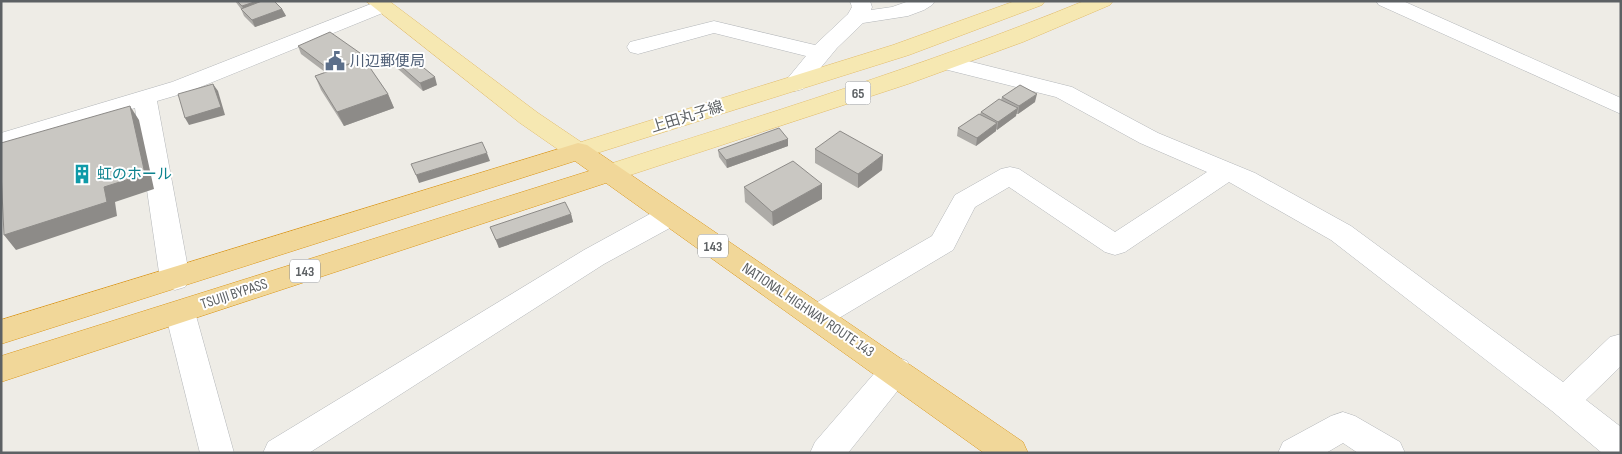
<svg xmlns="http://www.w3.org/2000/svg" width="1622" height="454" viewBox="0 0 1622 454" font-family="'Sofia Sans Condensed','Noto Sans JP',sans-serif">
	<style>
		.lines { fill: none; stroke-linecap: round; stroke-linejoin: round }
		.minor-casing { stroke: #b3b6b9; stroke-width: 1 }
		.major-casing { stroke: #e2bc6b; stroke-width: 1 }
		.highway-casing { stroke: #da9619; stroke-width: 1 }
		.minor { fill: #fff; fill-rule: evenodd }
		.major { fill: #f6e8b2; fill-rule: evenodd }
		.highway { fill: #f1d799; fill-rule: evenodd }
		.wall { fill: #adaba7 }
		.shaded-wall { fill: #8d8b88 }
		.building { fill: #c9c7c2; stroke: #8d8b88 }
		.labels { text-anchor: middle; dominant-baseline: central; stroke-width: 4; stroke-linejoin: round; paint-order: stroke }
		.shield { fill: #fff; stroke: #8e9092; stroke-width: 1 }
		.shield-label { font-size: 14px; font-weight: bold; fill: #5d6164 }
		.service-label { font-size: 15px; fill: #4e5e75; stroke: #fff; text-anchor: start }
		.street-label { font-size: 15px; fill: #5d6164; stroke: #fff }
		.culture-label { font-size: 15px; fill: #0d838f; stroke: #fff; text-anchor: start }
	</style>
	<rect width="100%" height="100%" fill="#eeece6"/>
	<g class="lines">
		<defs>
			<g id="minor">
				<polygon points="850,1 870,1 872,7 871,10 892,7 909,1 935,1 932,5 924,10 908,16 863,23 837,48 803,89 795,91 787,89 783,84 806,56 714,33 638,54 630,52 627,47 630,42 714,21 815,45 848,14 852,7"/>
				<polygon points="1376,1 1403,1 1621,98 1621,114 1379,5"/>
				<polygon points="376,2 390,2 393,6 390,10 188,92 157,101 190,279 185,287 175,290 165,287 160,279 135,108 1,149 1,133 172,82"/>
				<polygon points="948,56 1072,87 1158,133 1255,173 1351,226 1563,382 1610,337 1621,334 1621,366 1586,400 1621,427 1621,453 1602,453 1552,411 1331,240 1229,182 1125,252 1115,255 1105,252 1009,187 975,207 953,250 829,324 818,328 807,324 803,316 807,308 932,236 955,195 1001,169 1010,167 1019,169 1115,232 1207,172 1140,143 1056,97 940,68 937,63 940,58"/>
				<polygon points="669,207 679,209 683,216 679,223 604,264 309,453 263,453 268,442 584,250 659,209"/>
				<polygon points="180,301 191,304 195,312 234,453 200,453 165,312 169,304"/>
				<polygon points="896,357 907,361 912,370 907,379 848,453 810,453 815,442 885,361"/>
				<polygon points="1343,412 1355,416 1400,442 1405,453 1358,453 1343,443 1326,453 1278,453 1283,442 1331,416"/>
			</g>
			<g id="major">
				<polygon points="366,1 389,1 538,113 581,142 893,45 1015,1 1045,1 1042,5 909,55 578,159 569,157 520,123"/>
				<path d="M 1084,1 L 1113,1 L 1110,5 L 1023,42 L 908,84 L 618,179 L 609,181 L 600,179 L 596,173 L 600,167 C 763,115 925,66 1084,1 Z"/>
			</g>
			<polygon id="highway" points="578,143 587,145 969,405 1023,442 1028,453 984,453 606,183 1,382 1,356 589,171 575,161 1,344 1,320"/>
		</defs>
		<use href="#minor" class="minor-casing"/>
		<use href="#major" class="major-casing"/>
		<use href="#highway" class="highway-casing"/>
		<use href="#minor" class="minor"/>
		<use href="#major" class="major"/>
		<use href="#highway" class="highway"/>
	</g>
	<g class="wall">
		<polygon points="235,1 274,1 282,9 286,16 255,27 244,16 241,9"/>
		<polygon points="298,46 373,68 370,68 388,94 394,108 344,126 321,90 315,76 325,72 301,54"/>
		<polygon points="395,61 437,85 423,91 398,69"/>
		<polygon points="1002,97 1035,102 1018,114 1016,114 1016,116 997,130 996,129 996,131 976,146 957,136 958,128 980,114 981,112 1001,100"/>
		<polygon points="788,139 788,146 727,168 719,157 718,150"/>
		<polygon points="815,149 883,155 882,170 858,188 815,163"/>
		<polygon points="744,187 822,199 773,226 745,202"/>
		<polygon points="571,214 573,222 499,248 490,227"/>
	</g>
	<g class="shaded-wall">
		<polygon points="257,1 263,1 246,14 242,6"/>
		<polygon points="282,9 286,16 255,27 252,20"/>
		<polygon points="370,60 373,68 333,78 330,70"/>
		<polygon points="435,77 437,85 423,91 420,83"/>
		<polygon points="213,84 218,91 225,115 189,125 185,118"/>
		<polygon points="388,94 394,108 344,126 337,112"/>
		<polygon points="1037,94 1035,102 1018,114 1019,106"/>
		<polygon points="130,106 139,120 154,189 115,202 117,216 16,250 4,235 104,187"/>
		<polygon points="1018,108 1016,116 997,130 998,122"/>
		<polygon points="997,123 996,131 976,146 977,138"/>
		<polygon points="788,139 788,146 727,168 726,160"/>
		<polygon points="487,153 490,161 419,183 416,175"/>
		<polygon points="883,155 882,170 858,188 858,174"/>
		<polygon points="822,184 822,199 773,226 772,212"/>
		<polygon points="571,214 573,222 499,248 496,240"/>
	</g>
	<g class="building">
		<polygon points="237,1 257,1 242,6"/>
		<polygon points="262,1 274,1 282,9 252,20 241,9"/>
		<polygon points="330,32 370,60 365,61 364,59 330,70 298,46"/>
		<polygon points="408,55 435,77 420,83 395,61"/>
		<polygon points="364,59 388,94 337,112 315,76"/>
		<polygon points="213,84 221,107 185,118 178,94"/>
		<polygon points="1020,85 1037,94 1019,106 1002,97"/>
		<polygon points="999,99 1018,108 998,122 981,112"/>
		<polygon points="130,106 145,174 104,187 107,202 4,235 1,171 1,143"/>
		<polygon points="979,114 997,123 977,138 958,128"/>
		<polygon points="779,128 788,139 726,160 718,150"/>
		<polygon points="840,131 883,155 858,174 815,149"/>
		<polygon points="482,142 487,153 416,175 411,164"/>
		<polygon points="793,161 822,184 772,212 744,187"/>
		<polygon points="565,202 571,214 496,240 490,227"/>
	</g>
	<defs>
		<symbol id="civic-bare" viewBox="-9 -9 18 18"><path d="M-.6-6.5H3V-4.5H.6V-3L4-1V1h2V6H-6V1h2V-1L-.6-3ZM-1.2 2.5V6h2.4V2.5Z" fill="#5c6f8a" stroke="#fff" stroke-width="2.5" paint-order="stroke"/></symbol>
		<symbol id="building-bare" viewBox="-9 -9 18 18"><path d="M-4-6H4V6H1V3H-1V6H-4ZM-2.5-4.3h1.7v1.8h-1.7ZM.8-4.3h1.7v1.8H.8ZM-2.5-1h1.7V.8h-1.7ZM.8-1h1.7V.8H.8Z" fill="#0f9aa8" stroke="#fff" stroke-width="2.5" paint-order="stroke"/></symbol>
	</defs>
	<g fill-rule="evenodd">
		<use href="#civic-bare" x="321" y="47" width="28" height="28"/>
		<use href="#building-bare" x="68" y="160" width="28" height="28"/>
	</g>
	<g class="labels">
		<g class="shield">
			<rect x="845.5" y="81.5" width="25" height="23" rx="4"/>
			<rect x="698" y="234.5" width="30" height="23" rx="4"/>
			<rect x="290" y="259.5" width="30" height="23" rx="4"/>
		</g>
		<g class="shield-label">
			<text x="858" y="93">65</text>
			<text x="713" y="246">143</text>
			<text x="305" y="271">143</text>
		</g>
		<g class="service-label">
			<text x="350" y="61">川辺郵便局</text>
		</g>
		<g class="street-label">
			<text transform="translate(687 117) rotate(-17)">上田丸子線</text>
			<text transform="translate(234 294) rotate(-18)">TSUIJI BYPASS</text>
			<text transform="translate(808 310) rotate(34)">NATIONAL HIGHWAY ROUTE 143</text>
		</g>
		<g class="culture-label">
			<text x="97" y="174">虹のホール</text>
		</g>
	</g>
	<rect width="1622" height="454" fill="none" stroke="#5d6164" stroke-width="5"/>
</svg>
